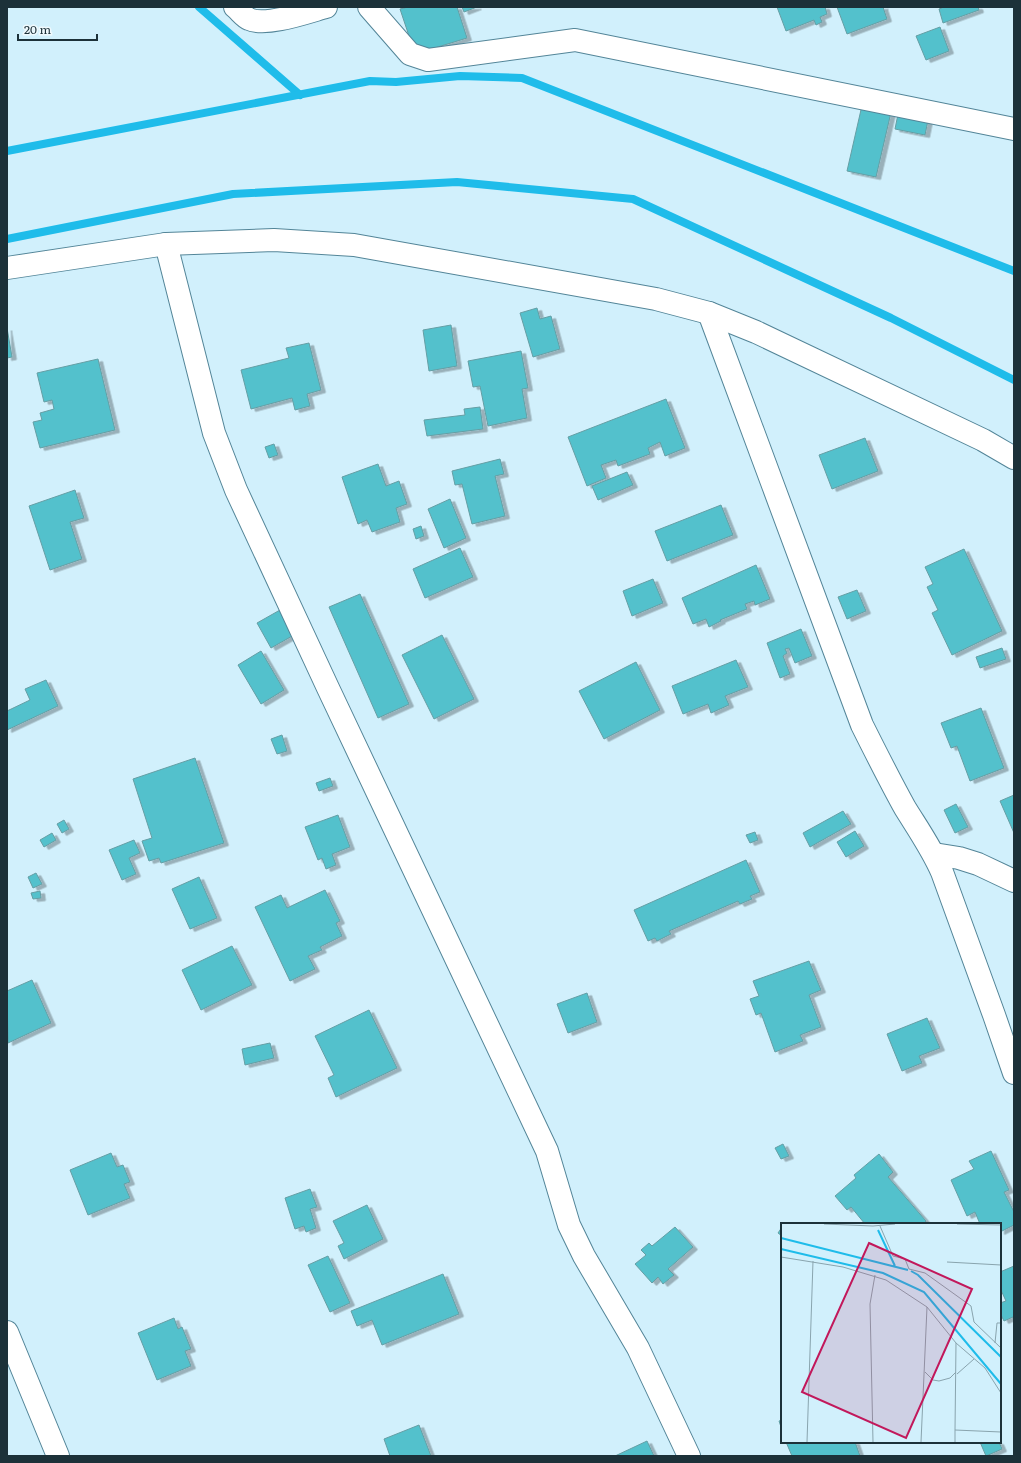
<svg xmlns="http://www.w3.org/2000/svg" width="1021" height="1463" viewBox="0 0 1021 1463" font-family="Literata,serif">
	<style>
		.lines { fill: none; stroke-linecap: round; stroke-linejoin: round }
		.stream { stroke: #1fbcea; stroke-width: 8 }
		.building { fill: #53c1cc; stroke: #659ea4; filter: url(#shadow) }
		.minor-casing { stroke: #538598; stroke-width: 24 }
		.minor { stroke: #fff; stroke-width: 22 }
		.inset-river { fill: none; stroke: #1fbcea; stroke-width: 2 }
		.inset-road { fill: none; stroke: #89a4ae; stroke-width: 1 }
		.view { fill: #c2185b; fill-opacity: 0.15; stroke: #c2185b; stroke-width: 2 }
		.inset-edge { fill: none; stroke: #1c3139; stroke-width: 2 }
	</style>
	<defs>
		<filter id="shadow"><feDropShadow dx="4.5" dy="2.5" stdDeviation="0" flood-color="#0004"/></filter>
	</defs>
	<rect width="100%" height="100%" fill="#d1f0fc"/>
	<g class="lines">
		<g class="stream">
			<polyline points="199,7 300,95"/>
			<polyline points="7,151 370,81 396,82 460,76 522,78 1014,271"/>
			<polyline points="7,239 233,194 457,182 633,199 891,318 1014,380"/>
		</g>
	</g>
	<g class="building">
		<polygon points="408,7 457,7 467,38 415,54 400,9"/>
		<polygon points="462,7 477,7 464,12"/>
		<polygon points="777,7 825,7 827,14 820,17 822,22 816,25 814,20 786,31"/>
		<polygon points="837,7 884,7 883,7 887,19 847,34"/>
		<polygon points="941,7 978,7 979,10 943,23 939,9 942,8"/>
		<polygon points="940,27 949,51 926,60 916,36"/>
		<polygon points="863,101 892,108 876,177 847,171"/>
		<polygon points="899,109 929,115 925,135 895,129"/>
		<polygon points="537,308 540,319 551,316 560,349 533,357 520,313"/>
		<polygon points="451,325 457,366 429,371 423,330"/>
		<polygon points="7,328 12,357 7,358"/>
		<polygon points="309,343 321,390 307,394 310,406 295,410 292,398 251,409 241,370 289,358 286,348"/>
		<polygon points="521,351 528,388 522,389 527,418 488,426 480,386 473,387 468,361"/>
		<polygon points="98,359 115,430 40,448 33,422 42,420 40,413 54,409 52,400 44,402 37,373"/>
		<polygon points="666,399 685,448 665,456 660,442 648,448 650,454 618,466 616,460 601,465 606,478 587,486 568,437"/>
		<polygon points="480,407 483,429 427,436 424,420 465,415 464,409"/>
		<polygon points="865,438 878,471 832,489 819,455"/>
		<polygon points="274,444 278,455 269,458 265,447"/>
		<polygon points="500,459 504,474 495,476 505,516 472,524 462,484 455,485 452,471"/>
		<polygon points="378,464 386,486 399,481 407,504 396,508 400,522 372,532 367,520 358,524 342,477"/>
		<polygon points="627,472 633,485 598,500 592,486"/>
		<polygon points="75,490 84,518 70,522 82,559 50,570 29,506"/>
		<polygon points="450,499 466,538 444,548 428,509"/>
		<polygon points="721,505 733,535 667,561 655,531"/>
		<polygon points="421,526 424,536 416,539 413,529"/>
		<polygon points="460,548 473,577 425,598 413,569"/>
		<polygon points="964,549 1002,631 952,655 932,613 938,610 927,587 933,584 925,567"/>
		<polygon points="756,565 770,599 755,605 754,601 745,604 747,609 720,620 721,621 709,627 706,619 693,624 682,598"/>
		<polygon points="653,579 663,603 632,616 623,591"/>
		<polygon points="857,590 866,611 847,619 838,597"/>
		<polygon points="360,594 409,704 378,718 329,607"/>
		<polygon points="280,610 294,635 271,648 257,623"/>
		<polygon points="801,629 812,656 795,663 789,648 785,649 787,653 783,656 790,674 780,678 767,643"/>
		<polygon points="442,635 474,699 434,719 402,655"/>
		<polygon points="1002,648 1006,659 980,668 976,657"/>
		<polygon points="261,651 284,690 261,704 238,665"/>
		<polygon points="736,660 748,687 725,696 729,705 711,713 708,704 683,714 672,686"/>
		<polygon points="636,662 660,710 604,739 579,691"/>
		<polygon points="46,680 58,706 7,730 7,711 30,700 25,689"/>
		<polygon points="981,708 1004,768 970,781 957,746 951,748 941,723"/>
		<polygon points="282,735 287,751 277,754 271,739"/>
		<polygon points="195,758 224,843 161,863 159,858 149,861 142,841 152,838 133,779"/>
		<polygon points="330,778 333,786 319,791 316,783"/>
		<polygon points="1014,795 1014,833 1000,801"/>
		<polygon points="956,804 968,827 955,833 944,810"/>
		<polygon points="843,811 851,824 810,847 803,833"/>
		<polygon points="338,815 350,847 332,854 336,865 326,869 322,858 318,860 305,827"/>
		<polygon points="64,820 69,829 62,833 57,824"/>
		<polygon points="855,831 864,846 846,857 837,842"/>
		<polygon points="755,832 758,840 750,843 746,835"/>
		<polygon points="52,833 56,840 44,847 40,840"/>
		<polygon points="134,840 140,853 129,858 136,874 122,880 109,850"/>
		<polygon points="746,860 760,892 750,896 752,899 740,904 738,901 669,931 671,934 657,941 655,938 648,941 634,910"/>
		<polygon points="36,873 42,884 33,888 28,877"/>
		<polygon points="199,877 217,918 190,929 172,889"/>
		<polygon points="325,890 340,921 336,923 342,936 320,947 322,950 308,956 315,969 290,981 255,907 281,895 287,908"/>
		<polygon points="40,891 41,898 33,899 31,893"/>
		<polygon points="232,946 252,985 201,1010 182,970"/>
		<polygon points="809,961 821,990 809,995 821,1027 800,1035 803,1041 775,1052 761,1013 756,1015 750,999 759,996 753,981"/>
		<polygon points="32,980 51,1023 8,1043 7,991"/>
		<polygon points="587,993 597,1022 568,1033 557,1004"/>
		<polygon points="369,1010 397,1068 336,1097 328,1078 334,1075 315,1036"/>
		<polygon points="927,1018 940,1048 919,1056 922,1063 902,1071 887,1034"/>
		<polygon points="270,1043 274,1058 245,1065 242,1049"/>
		<polygon points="783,1144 789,1156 781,1159 775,1148"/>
		<polygon points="991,1151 1009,1190 1004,1192 1014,1212 1014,1225 1000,1232 1000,1224 980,1224 975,1212 967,1216 951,1180 974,1169 969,1161"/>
		<polygon points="111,1153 117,1167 123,1165 130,1182 124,1184 130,1198 88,1215 70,1170"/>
		<polygon points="879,1154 893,1172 888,1177 926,1221 923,1224 865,1224 851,1207 847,1210 835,1196 856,1178 854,1175"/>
		<polygon points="310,1189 317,1207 310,1209 316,1228 306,1232 304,1226 295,1229 285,1198"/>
		<polygon points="367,1205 383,1239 344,1259 338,1246 344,1243 333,1221"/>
		<polygon points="675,1227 693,1247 668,1269 674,1275 663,1284 658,1277 652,1283 635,1264 646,1255 641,1250 649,1243 652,1246"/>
		<polygon points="782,1227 782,1236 778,1233"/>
		<polygon points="328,1256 350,1303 330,1312 308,1265"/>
		<polygon points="1014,1266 1014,1319 1013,1317 1004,1321 1000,1313 1000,1303 1006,1301 1000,1288 1000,1272"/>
		<polygon points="443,1274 459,1314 382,1345 372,1320 357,1326 351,1311"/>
		<polygon points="174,1318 178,1329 182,1327 191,1349 185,1351 191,1366 157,1380 138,1333"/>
		<polygon points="782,1420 782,1430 779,1421"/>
		<polygon points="419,1425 431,1456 390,1456 384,1439"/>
		<polygon points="647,1441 654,1456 615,1456"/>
		<polygon points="786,1442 855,1442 860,1456 792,1456"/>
		<polygon points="980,1442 999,1442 1002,1449 986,1456"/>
	</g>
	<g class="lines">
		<defs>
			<g id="minor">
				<path d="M 235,7 C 240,11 244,17 249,19 C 266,27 308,12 326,7"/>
				<polyline points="369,7 410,54 428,60 575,40 1014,129"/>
				<polyline points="166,244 214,433 236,490 328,688 547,1151 569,1225 584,1256 638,1348 689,1456"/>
				<polyline points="7,268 166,244 274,240 354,245 656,299 709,313 756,332 983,440 1014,458"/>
				<path d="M 709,313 L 862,725 C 876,753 890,781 905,808 C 918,829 932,849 942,872 L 994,1015 L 1014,1073"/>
				<polyline points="934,854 959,858 978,864 1014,881"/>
				<polyline points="7,1332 58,1456"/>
			</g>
		</defs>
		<use href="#minor" class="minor-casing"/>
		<use href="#minor" class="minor"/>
	</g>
	<g transform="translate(781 1223)">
		<rect width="220" height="220" fill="#d1f0fc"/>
		<path class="inset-river" d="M 97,7 L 114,43M 0,15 L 127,47M 0,26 L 102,50 L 143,69 L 220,161M 130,48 L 137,52 L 220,134"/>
		<path class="inset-road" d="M 43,1 L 92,3 L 114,1M 176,1 L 220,2M 99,3 L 112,33 L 124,36 L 128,46 L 144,50 L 190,83 L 193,99 L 220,125M 0,34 L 62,44 L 105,57 L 146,84 L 175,120M 166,39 L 220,42M 214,120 L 216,100 L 220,100M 144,149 L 152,157 L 158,158 L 169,155 L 175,149M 176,151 L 193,136M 174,207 L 175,120 L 204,145 L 220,170M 26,219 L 32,38M 92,219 L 89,81 L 94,52M 140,219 L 146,84M 174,219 L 174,207 L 220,209"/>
		<path class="view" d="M 88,20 L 191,66 L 125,215 L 21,169 Z"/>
		<rect width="220" height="220" class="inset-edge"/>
	</g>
	<rect width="1021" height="1463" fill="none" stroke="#1c3139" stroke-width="16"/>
	<path d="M18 34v6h79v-6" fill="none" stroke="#1c3139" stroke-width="2"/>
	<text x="24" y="34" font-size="12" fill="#1c3139" stroke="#eff9fd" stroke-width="3" paint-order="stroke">20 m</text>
</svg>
